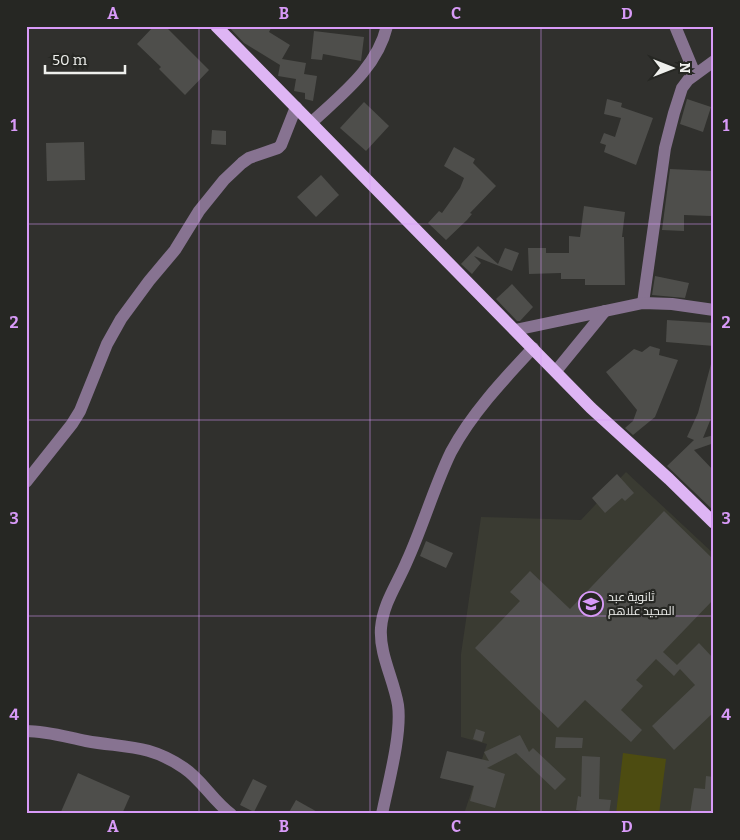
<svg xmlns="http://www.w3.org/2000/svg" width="740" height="840" viewBox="0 0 740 840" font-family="Bitter,Cairo,serif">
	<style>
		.built { fill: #3a3b32 }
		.green { fill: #4d4c11 }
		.building { fill: #4e4e4b }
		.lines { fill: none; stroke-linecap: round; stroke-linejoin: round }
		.minor { stroke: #877391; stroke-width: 12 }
		.major { stroke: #deb5f4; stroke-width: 12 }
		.grid { fill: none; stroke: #d89af8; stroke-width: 1; stroke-opacity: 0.55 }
		.labels { text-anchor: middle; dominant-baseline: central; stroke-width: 4.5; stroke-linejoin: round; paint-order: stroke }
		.poi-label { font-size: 12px; fill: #eff0ed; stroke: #262723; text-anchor: start }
		.neatline { fill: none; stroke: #d89af8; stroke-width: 2 }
		.grid-label { font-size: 16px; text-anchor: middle; font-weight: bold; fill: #d89af8 }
	</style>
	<rect width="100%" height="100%" fill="#30302d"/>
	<polygon class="built" points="626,472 714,554 714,814 464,814 487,744 461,737 461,654 481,517 581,520"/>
	<polygon class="green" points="623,753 666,759 659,814 616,814"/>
	<g class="building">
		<polygon points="154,26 165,26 209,70 185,95 159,69 161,67 137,44"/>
		<polygon points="228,26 272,26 269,32 290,45 282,59 306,63 304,74 317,76 313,101 305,99 305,93 294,91 296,79 278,76 280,65 244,43"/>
		<polygon points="314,31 364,37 361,61 323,54 322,60 311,59"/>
		<polygon points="607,99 622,103 621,107 653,118 636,165 604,152 606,145 600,143 604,133 615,137 621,118 604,114"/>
		<polygon points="687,99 711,107 703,132 680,124"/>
		<polygon points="364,102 389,126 366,151 340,128"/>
		<polygon points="212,130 226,131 226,145 211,144"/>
		<polygon points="84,142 85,180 47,181 46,143"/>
		<polygon points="454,147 475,159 473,163 496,186 470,213 472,214 467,220 446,240 428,223 439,211 442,213 460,188 464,178 444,166"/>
		<polygon points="670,169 713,171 711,216 684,215 684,231 662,230"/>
		<polygon points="321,175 339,195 316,217 297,197"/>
		<polygon points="584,206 625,212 622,237 624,237 625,285 585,285 585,279 561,279 561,273 529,274 528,248 546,248 546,253 569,253 569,236 580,237"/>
		<polygon points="478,246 498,264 505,248 519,253 512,271 474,256 481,263 472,274 461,264"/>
		<polygon points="655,276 689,283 685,298 652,295"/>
		<polygon points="512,284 533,307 520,321 517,321 496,299"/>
		<polygon points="667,320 714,323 714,346 666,342"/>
		<polygon points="650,346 660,349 659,355 678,360 655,417 633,435 625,428 633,421 637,410 606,372 634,349 642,352"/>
		<polygon points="711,364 714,364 714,411 703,438 714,435 714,443 694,450 714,471 714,511 667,466 694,440 687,437 698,413"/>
		<polygon points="617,474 634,493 625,501 622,498 605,513 592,498"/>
		<polygon points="664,511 714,560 714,599 663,652 677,665 699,643 714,659 714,712 674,750 652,726 695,685 680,669 674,676 656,659 636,680 643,686 621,710 642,730 631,742 585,700 558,728 475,648 520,601 510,592 530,571 570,609"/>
		<polygon points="426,541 453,553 446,568 420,556"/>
		<polygon points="476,729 485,732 482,742 473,739"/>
		<polygon points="520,735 529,752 533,748 566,779 555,790 516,753 487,768 505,774 495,808 470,801 474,786 440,778 447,751 489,761 484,752"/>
		<polygon points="556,737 583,738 582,748 555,748"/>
		<polygon points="582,756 600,757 599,799 611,800 609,814 583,814 583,811 576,810 578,796 581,797"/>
		<polygon points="78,773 130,796 122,814 60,814"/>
		<polygon points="706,776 714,777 714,814 690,814 694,788 705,789"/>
		<polygon points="253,779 267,786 254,812 240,805"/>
		<polygon points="296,800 321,814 288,814"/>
	</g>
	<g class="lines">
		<g class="minor">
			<polyline points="675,26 695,74"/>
			<path d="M 312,122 C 342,94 377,68 387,26"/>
			<polyline points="643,303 665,148 674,113 682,88 688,80 714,61"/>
			<polyline points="515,330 643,303 672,304 714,310"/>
			<polyline points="556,371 605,311"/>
			<polyline points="26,482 72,424 80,411 107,344 121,319 149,281 175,250 199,211 224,180 242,163 249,158 278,148 281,145 296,107"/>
			<path d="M 26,731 C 47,731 66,737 86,741 C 125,748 149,744 184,768 C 202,780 213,801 231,814"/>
			<path d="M 382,814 C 388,784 402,734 398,705 C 394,680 379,654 381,628 C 383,603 398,583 407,561 C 423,526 434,487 451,452 C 471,414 504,379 533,348"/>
		</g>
		<polyline class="major" points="216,26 591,408 669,479 714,523"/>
	</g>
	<path class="grid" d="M 199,26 L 199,814M 370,26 L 370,814M 541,26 L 541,814M 26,224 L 714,224M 26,420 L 714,420M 26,616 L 714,616"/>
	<defs>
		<symbol id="school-ring" viewBox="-11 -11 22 22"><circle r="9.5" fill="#262723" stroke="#d89af8" stroke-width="1.5"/><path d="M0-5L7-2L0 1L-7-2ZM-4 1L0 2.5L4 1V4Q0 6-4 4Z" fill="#d89af8"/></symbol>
	</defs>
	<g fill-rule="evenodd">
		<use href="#school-ring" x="577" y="590" width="28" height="28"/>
	</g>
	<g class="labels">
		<g class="poi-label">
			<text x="608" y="597">ثانوية عبد<tspan x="608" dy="14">المجيد علاهم</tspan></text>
		</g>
	</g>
	<rect width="740" height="840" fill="none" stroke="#262723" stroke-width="55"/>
	<g transform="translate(672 68) rotate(90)" stroke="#262723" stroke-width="4" paint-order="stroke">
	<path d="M0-4L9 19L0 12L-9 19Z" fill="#eff0ed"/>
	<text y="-8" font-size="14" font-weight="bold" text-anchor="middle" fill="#eff0ed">N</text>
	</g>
	<path d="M45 65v8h80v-8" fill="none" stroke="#eff0ed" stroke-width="2.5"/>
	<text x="52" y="65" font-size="15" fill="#eff0ed" stroke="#262723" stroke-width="4" paint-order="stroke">50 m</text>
	<rect x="28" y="28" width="684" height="784" class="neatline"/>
	<g class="grid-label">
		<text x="113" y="19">A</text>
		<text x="284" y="19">B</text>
		<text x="456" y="19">C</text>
		<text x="627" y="19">D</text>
		<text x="14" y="131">1</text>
		<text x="726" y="131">1</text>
		<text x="14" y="328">2</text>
		<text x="726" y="328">2</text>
		<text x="14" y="524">3</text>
		<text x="726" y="524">3</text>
		<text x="14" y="720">4</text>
		<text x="726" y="720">4</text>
		<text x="113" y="832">A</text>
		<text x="284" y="832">B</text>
		<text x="456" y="832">C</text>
		<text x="627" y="832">D</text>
	</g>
</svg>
